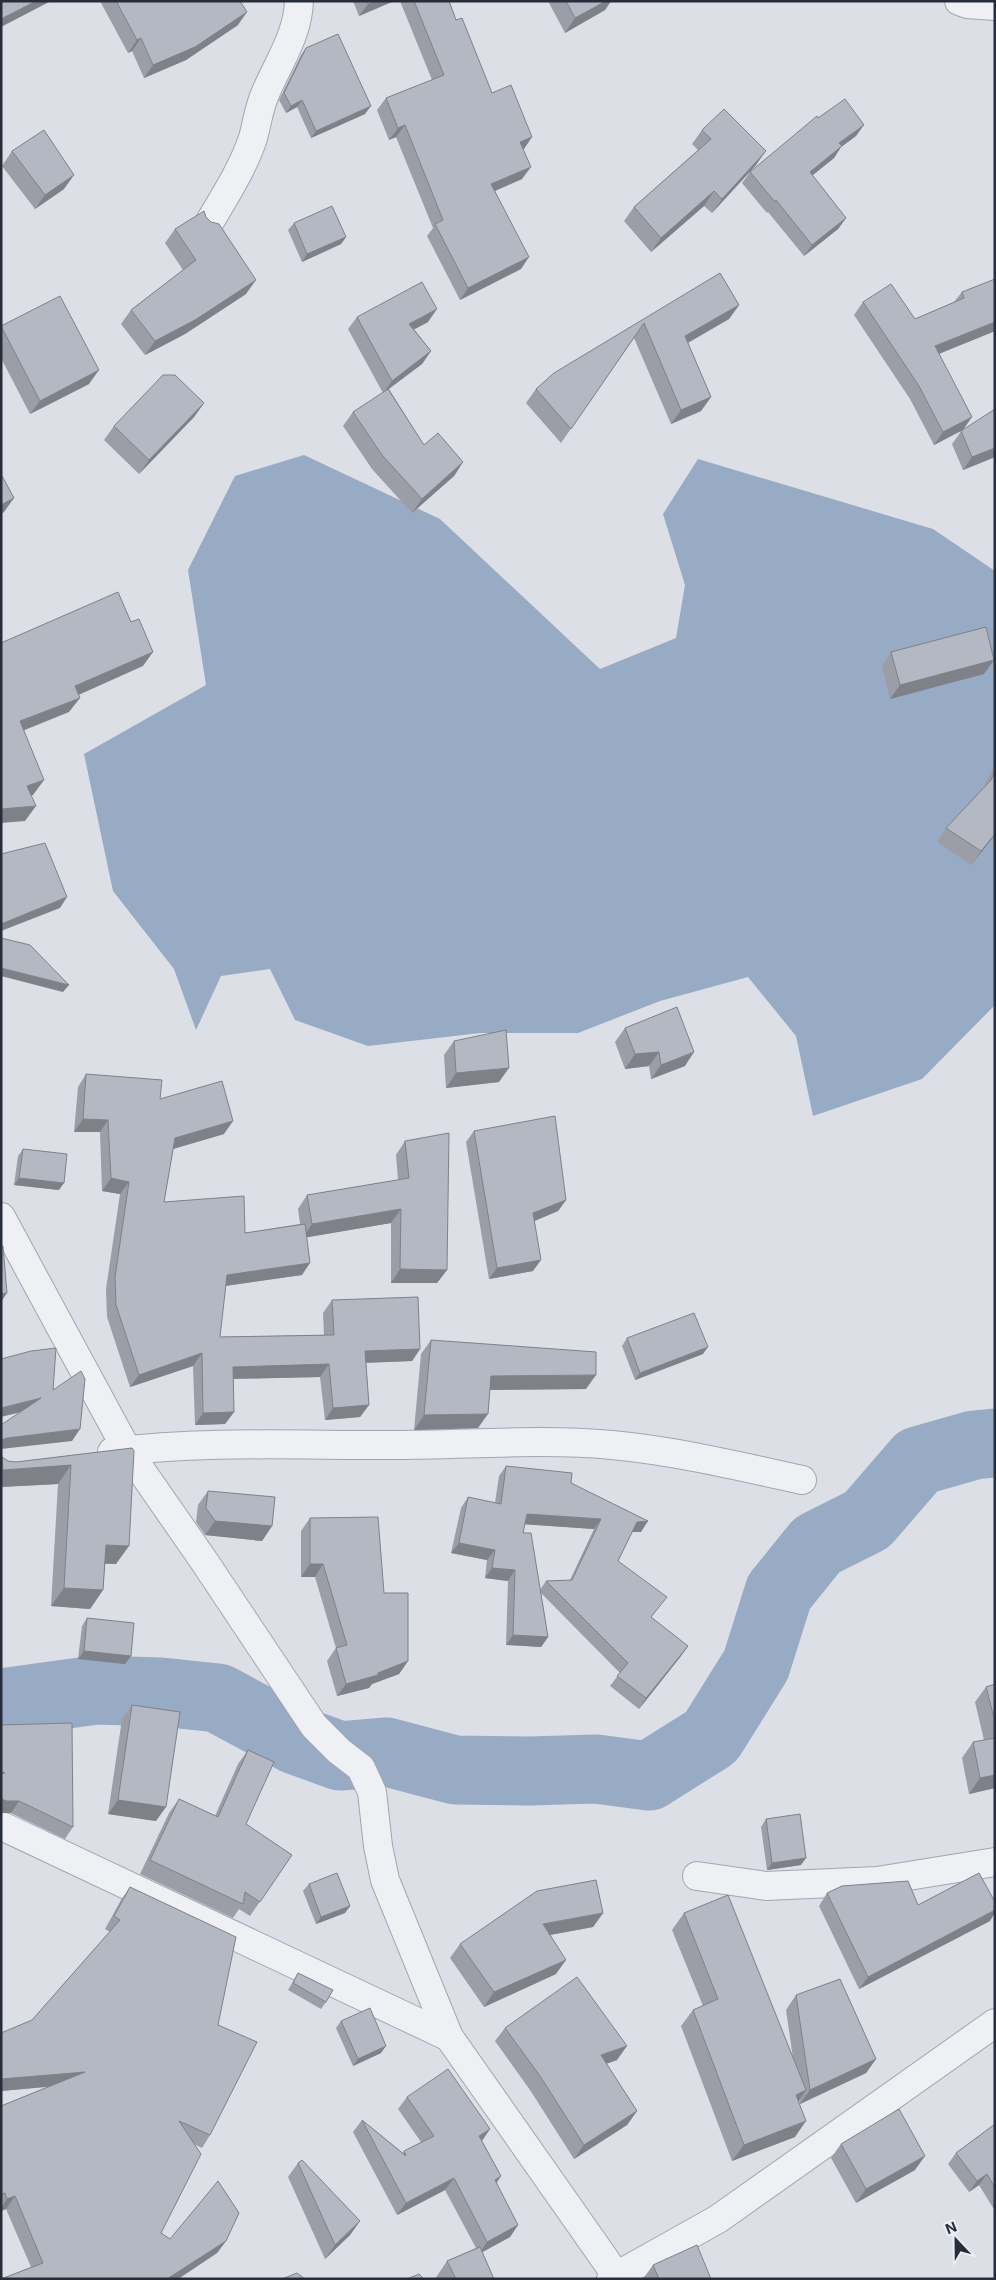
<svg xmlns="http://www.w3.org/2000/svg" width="996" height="2280" viewBox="0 0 996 2280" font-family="Inter,sans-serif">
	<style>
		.water { fill: #98abc4 }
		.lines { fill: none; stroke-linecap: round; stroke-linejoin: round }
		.river { stroke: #98abc4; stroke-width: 69 }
		.minor-casing { stroke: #a2a6af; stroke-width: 30 }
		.minor { stroke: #eef0f4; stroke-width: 28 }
		.wall { fill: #9b9ea7; fill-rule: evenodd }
		.shaded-wall { fill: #7e8188 }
		.building { fill: #b4b8c2; stroke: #7e8188 }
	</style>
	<rect width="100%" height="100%" fill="#dcdfe5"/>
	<polygon class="water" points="304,455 440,519 600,669 676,638 685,585 663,514 698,459 933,529 995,571 995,1005 922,1079 813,1116 796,1036 748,977 660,1001 578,1033 480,1033 368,1046 295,1020 270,969 221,976 196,1030 174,969 113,891 84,754 206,685 188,570 235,476"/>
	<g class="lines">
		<polyline class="river" points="1,1703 96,1690 161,1692 218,1698 296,1740 340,1756 387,1752 455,1770 530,1771 596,1769 649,1776 711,1737 756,1665 779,1592 817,1545 867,1520 918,1461 974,1445 995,1443"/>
		<defs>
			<g id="minor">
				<polyline points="959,1 967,4 995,6"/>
				<path d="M 209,223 C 225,196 243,168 253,138 C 257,123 259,108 265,94 C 278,63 298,35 299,1"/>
				<polyline points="1,1217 127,1450 204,1561 314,1726 339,1751 361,1768 372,1792 378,1846 385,1880 449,2037 616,2275"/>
				<path d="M 112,1452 C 201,1441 291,1445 381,1445 C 458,1446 535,1438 612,1445 C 676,1451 739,1466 802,1480"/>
				<polyline points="4,1827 449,2037"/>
				<polyline points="697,1876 766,1886 877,1881 995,1862"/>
				<polyline points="611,2279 718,2219 995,2023"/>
			</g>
		</defs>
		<use href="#minor" class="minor-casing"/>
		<use href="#minor" class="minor"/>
	</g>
	<g class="wall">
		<polygon points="100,1 240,1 238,25 186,60 144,78 132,51 128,53"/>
		<polygon points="353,1 394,1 359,16"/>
		<polygon points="400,1 449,1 456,20 492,93 524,149 523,149 522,179 495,191 521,269 460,300 427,236 433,228 396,137 389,140 377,110 386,98 432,80"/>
		<polygon points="548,1 611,1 605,10 565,33"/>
		<polygon points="306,48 365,114 311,138 297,107 286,113 279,100 301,55"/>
		<polygon points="702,130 756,165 712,213 704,206 651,252 624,221 634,207 698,150 692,144"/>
		<polygon points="856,136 841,147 834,158 812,175 846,218 838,229 804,256 768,212 767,213 742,183 750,172"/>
		<polygon points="12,151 64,189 35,209 2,166"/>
		<polygon points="206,217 246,294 185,334 145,355 121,324 131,310 183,270 165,243 175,229"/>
		<polygon points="294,223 346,237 341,244 302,262 288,230"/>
		<polygon points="720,273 739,305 729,319 688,343 711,397 701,411 671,424 634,338 561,443 526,403 536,389"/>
		<polygon points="995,279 995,331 939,354 963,430 995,457 963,470 952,444 962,430 934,445 910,399 854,315 863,302 915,319 954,302 962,292"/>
		<polygon points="357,317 428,322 414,329 431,351 422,364 389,389 424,445 463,462 454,476 412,513 372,469 343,426 353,412 383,393 348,329"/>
		<polygon points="1,327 89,384 30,414 1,358"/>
		<polygon points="204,403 194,417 139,474 104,440 114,426"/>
		<polygon points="891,652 984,674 890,699 882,666"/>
		<polygon points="995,763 995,835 971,865 937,842 946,828 984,787"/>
		<polygon points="625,1028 685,1066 651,1079 649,1066 625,1069 615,1042"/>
		<polygon points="454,1041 499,1082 446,1088 444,1055"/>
		<polygon points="86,1074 160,1099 224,1134 173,1149 164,1202 245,1233 300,1224 298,1209 307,1195 398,1180 396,1155 405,1141 447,1270 437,1283 391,1283 391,1223 307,1237 302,1275 225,1286 220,1337 324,1335 323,1313 332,1300 420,1349 412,1361 366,1363 369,1405 360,1417 325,1420 320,1377 233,1379 234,1412 225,1424 195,1425 193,1366 130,1387 107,1317 106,1289 120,1194 102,1191 100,1132 74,1132 78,1087"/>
		<polygon points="474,1131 566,1200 558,1211 534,1221 533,1271 489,1279 466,1142"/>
		<polygon points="23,1149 59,1190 14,1185 18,1156"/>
		<polygon points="627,1338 703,1354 635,1380 622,1346"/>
		<polygon points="431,1340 586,1389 490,1390 478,1428 414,1430 421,1354"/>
		<polygon points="132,1448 116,1564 105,1564 103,1590 90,1609 51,1606 58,1484 1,1487 1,1458 2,1457 8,1461 16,1462"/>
		<path d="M 506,1466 L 571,1483 L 641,1532 L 632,1532 L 618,1561 L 652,1618 L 688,1646 L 681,1656 L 639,1709 L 610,1686 L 620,1673 L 541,1593 L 548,1637 L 541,1647 L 506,1645 L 508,1581 L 485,1578 L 487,1560 L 451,1553 L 461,1508 L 468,1497 L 495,1503 L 499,1476 ZM 525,1524 L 594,1529 L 570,1580 L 546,1581 L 540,1590 L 523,1533 Z"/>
		<polygon points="208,1491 272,1526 262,1541 205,1535 196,1522 198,1505"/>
		<polygon points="310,1518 384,1593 408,1661 399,1674 372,1684 369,1688 337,1696 327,1661 336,1648 315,1577 301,1577 301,1531"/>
		<polygon points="87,1618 131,1656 125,1664 78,1659 82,1626"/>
		<polygon points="995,1684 995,1788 969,1794 962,1758 973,1742 984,1740 975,1702 986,1687"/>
		<polygon points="132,1705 156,1821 108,1814 122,1719"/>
		<polygon points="1,1725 73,1827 65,1839 11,1813 1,1813"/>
		<polygon points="248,1750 246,1824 292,1855 250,1916 239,1909 233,1918 140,1874 169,1813 179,1799 215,1816 238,1764"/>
		<polygon points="766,1819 801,1865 767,1870 761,1827"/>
		<polygon points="309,1884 350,1906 345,1913 316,1924 303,1891"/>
		<polygon points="130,1887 218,2025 210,2135 202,2148 194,2144 161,2233 170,2239 226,2241 217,2253 178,2279 1,2279 31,2267 6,2209 1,2211 1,2106 47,2087 1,2091 32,2020 110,1932 105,1929 121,1900"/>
		<polygon points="827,1893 918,1905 990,1921 859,1989 819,1906"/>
		<polygon points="603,1913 593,1927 550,1935 556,1974 484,2007 450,1958 460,1944"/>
		<polygon points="684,1913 793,2058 786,2010 796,1995 876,2059 866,2073 800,2104 799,2100 795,2137 732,2161 681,2026 693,2010 703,2006 672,1930"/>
		<polygon points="298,1973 326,2002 321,2009 288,1990"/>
		<polygon points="341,2021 381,2053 353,2066 336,2028"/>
		<polygon points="505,2028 617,2060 606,2064 637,2111 627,2125 574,2159 530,2090 495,2041"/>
		<polygon points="407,2097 482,2141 501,2176 496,2183 518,2225 510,2237 482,2252 494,2279 435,2279 447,2261 476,2248 445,2190 397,2215 353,2132 362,2120 403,2153 404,2151 421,2142 398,2109"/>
		<polygon points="995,2124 995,2211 979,2185 969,2192 948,2164 956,2153"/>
		<polygon points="841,2144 915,2170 856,2203 831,2158"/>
		<polygon points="298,2163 360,2221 350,2235 325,2259 288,2177"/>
		<polygon points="653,2265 711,2279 643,2279"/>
	</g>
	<g class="shaded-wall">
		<polygon points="36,1 51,1 1,27 1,19"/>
		<polygon points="374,1 394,1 359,16 368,4"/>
		<polygon points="606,1 611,1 605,10 565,33 575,18"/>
		<polygon points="247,12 238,25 186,60 144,78 153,65"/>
		<polygon points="141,38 132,51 128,53 137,40"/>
		<polygon points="302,100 297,107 286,113 291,106"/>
		<polygon points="371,106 365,114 311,138 316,131"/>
		<polygon points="405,125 396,137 389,140 398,128"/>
		<polygon points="864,125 856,136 841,147 834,158 802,184 810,172 839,143"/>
		<polygon points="532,137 524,149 511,154 520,142"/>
		<polygon points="766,151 756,165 712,213 722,199"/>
		<polygon points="531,167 522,179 483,196 491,184"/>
		<polygon points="74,175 64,189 35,209 45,195"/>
		<polygon points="714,191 704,206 651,252 661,238"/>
		<polygon points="846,218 838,229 804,256 812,245"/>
		<polygon points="346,237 341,244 302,262 307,254"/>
		<polygon points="529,257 521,269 460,300 468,288"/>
		<polygon points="256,280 246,294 185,334 145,355 155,341"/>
		<polygon points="739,305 729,319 675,350 685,336"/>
		<polygon points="437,309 428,322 400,337 409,324"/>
		<polygon points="995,322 995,331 926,359 935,346"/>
		<polygon points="431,351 422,364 383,393 392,381"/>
		<polygon points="99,370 89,384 30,414 40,401"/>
		<polygon points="711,397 701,411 671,424 681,410"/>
		<polygon points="204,403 194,417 139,474 149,460"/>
		<polygon points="972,417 963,430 934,445 943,432"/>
		<polygon points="995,448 995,457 963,470 972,457"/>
		<polygon points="463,462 454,476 412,513 422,499"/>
		<polygon points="14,498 4,512 1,514 1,505"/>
		<polygon points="153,652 143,666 65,701 75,686"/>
		<polygon points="994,660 984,674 890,699 900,685"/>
		<polygon points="80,698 69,712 10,736 20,721"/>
		<polygon points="44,780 33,795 17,801 27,786"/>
		<polygon points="36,806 25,821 1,823 1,809"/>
		<polygon points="995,834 995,835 971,865 981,851"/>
		<polygon points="67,897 60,908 1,931 1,924"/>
		<polygon points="1,968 69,985 63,992 1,976"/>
		<polygon points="659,1052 649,1066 625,1069 635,1054"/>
		<polygon points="694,1052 685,1066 651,1079 661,1065"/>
		<polygon points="509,1068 499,1082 446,1088 456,1073"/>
		<polygon points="83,1119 108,1120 100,1132 74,1132"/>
		<polygon points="233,1121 224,1134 166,1151 175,1138"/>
		<polygon points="19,1178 64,1183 59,1190 14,1185"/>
		<polygon points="111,1178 129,1182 120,1194 102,1191"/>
		<polygon points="566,1200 558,1211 525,1225 533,1213"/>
		<polygon points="401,1209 391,1223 303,1238 312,1224"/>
		<polygon points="541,1260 533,1271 489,1279 497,1268"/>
		<polygon points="310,1263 302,1275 218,1287 227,1275"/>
		<polygon points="400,1269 447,1270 437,1283 391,1283"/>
		<polygon points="7,1293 1,1302 1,1294"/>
		<polygon points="708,1347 703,1354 635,1380 640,1373"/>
		<polygon points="420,1349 412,1361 356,1363 365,1351"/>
		<polygon points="202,1353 193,1366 130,1387 139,1375"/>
		<polygon points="329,1364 320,1377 224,1379 233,1367"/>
		<polygon points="596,1375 586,1389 481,1390 491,1376"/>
		<polygon points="41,1398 33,1409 1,1417 1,1408"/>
		<polygon points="369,1405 360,1417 325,1420 333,1408"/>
		<polygon points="234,1412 225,1424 195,1425 203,1413"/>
		<polygon points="488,1414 478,1428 414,1430 424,1415"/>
		<polygon points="80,1429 72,1441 1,1449 1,1440 7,1438"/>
		<polygon points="71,1465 58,1484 1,1487 1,1472 3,1470"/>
		<polygon points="527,1514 601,1519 594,1529 520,1524"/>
		<polygon points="215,1521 272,1526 262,1541 205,1535"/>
		<polygon points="648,1521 641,1532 630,1532 637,1522"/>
		<polygon points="459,1543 495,1550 487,1560 451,1553"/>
		<polygon points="106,1545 129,1546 116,1564 93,1563"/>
		<polygon points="310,1564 323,1564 315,1577 301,1577"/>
		<polygon points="492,1568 515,1570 508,1581 485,1578"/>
		<polygon points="64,1588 103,1590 90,1609 51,1606"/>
		<polygon points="513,1635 548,1637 541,1647 506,1645"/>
		<polygon points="688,1646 681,1656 639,1709 646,1698"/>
		<polygon points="84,1651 131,1656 125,1664 78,1659"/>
		<polygon points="408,1661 399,1674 372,1684 369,1688 337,1696 346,1684"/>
		<polygon points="995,1775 995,1788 969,1794 980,1778"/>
		<polygon points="1,1799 19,1801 11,1813 1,1813"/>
		<polygon points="118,1800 166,1807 156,1821 108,1814"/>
		<polygon points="806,1858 801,1865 767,1870 772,1863"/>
		<polygon points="350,1906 345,1913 316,1924 321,1917"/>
		<polygon points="995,1910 995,1913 990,1921 859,1989 868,1977"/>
		<polygon points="603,1913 593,1927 533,1938 543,1924"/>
		<polygon points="566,1960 556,1974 484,2007 494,1992"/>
		<polygon points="386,2046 381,2053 353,2066 358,2059"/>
		<polygon points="627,2046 617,2060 591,2069 601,2055"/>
		<polygon points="876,2059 866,2073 800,2104 810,2090"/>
		<polygon points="85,2072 76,2084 1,2091 1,2079"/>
		<polygon points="806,2090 795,2106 796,2095"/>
		<polygon points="637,2111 627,2125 574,2159 584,2145"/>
		<polygon points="806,2121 795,2137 732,2161 744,2145"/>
		<polygon points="490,2129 482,2141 479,2136"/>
		<polygon points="925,2156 915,2170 856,2203 866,2189"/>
		<polygon points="987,2174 979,2185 969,2192 977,2181"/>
		<polygon points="501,2176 493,2188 495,2180"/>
		<polygon points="454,2178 445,2190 397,2215 406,2203"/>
		<polygon points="15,2196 6,2209 1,2211 1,2208 7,2199"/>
		<polygon points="360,2221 350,2235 325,2259 335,2245"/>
		<polygon points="518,2225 510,2237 479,2254 487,2242"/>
		<polygon points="226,2241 217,2253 178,2279 167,2279"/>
	</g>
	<g class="building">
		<polygon points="1,1 36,1 1,19"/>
		<polygon points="116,1 240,1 247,12 195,47 153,65 141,38 137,40"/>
		<polygon points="367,1 374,1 368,4"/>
		<polygon points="414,1 449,1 456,20 462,18 492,93 511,85 532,137 520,142 531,167 491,184 529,257 468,288 435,224 443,220 405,125 398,128 386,98 444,75"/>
		<polygon points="566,1 606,1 575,18"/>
		<polygon points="338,34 371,106 316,131 302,100 291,106 284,93 306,48"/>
		<polygon points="845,99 864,125 839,143 842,146 810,172 846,218 812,245 776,200 775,202 750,172 817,116 818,118"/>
		<polygon points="724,109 766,151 722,199 714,191 661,238 634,207 711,139 702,130"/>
		<polygon points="44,130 74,175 45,195 12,151"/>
		<polygon points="332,206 346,237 307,254 294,223"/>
		<polygon points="204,211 206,217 211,222 219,224 256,280 195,320 155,341 131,310 196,260 175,229"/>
		<polygon points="720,273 739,305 685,336 711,397 681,410 644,323 571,429 536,389 554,373"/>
		<polygon points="995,279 995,322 935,346 972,417 943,432 919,386 863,302 891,284 915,319 964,298 962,292"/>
		<polygon points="422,282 437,309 409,324 431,351 392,381 357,317"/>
		<polygon points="60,296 99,370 40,401 1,326"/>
		<polygon points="163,375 175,375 204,403 149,460 114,426"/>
		<polygon points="388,389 424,445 438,433 463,462 422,499 382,455 353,412"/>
		<polygon points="995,409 995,448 972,457 961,431"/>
		<polygon points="1,474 14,498 1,505"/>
		<polygon points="118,592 131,622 139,619 153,652 75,686 80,698 20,721 44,780 27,786 36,806 1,809 1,643"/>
		<polygon points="986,627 994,660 900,685 891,652"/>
		<polygon points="995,771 995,834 981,851 946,828 991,780"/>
		<polygon points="45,843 67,897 1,924 1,854"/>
		<polygon points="1,938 30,945 69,985 1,968"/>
		<polygon points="677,1007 694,1052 661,1065 659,1052 635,1054 625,1028"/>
		<polygon points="506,1030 509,1068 456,1073 454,1041"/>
		<polygon points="86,1074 162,1080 160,1099 222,1081 233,1121 175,1138 164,1202 244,1196 245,1233 305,1224 310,1263 227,1275 220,1337 334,1335 332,1300 418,1297 420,1349 365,1351 369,1405 333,1408 329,1364 233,1367 234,1412 203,1413 202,1353 139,1375 116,1305 115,1277 129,1182 111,1178 108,1120 83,1119"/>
		<polygon points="555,1116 566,1200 533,1213 541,1260 497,1268 474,1131"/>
		<polygon points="449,1133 447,1270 400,1269 401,1209 312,1224 307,1195 409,1178 405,1141"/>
		<polygon points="23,1149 67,1154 64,1183 19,1178"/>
		<polygon points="1,1246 3,1246 7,1293 1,1294"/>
		<polygon points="694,1313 708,1347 640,1373 627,1338"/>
		<polygon points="431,1340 596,1352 596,1375 491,1376 488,1414 424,1415"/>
		<polygon points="56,1348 53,1390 81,1371 85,1379 80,1429 7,1438 1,1440 1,1425 41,1398 1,1408 1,1359 31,1351"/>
		<polygon points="132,1448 134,1451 129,1546 106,1545 103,1590 64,1588 71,1465 3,1470 2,1457 8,1461 16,1462"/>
		<polygon points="506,1466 572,1473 571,1483 648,1521 637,1522 618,1561 667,1597 651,1617 688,1646 646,1698 617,1676 628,1663 546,1581 572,1580 601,1519 527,1514 523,1533 531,1533 548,1637 513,1635 515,1570 492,1568 495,1550 459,1543 468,1497 501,1504"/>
		<polygon points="208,1491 275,1497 272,1526 215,1521 206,1508"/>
		<polygon points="378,1517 384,1593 408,1593 408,1661 378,1673 378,1675 346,1684 336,1648 347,1645 323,1564 310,1564 310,1518"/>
		<polygon points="87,1618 134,1623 131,1656 84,1651"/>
		<polygon points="995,1684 995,1722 986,1687"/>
		<polygon points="132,1705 180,1712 166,1807 118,1800"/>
		<polygon points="72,1723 73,1827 19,1801 7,1801 1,1799 1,1774 5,1773 1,1772 1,1725"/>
		<polygon points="995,1738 995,1775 980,1778 973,1742"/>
		<polygon points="248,1750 274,1762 246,1824 292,1855 260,1902 245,1892 243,1904 150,1860 179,1799 218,1817"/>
		<polygon points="800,1814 806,1858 772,1863 766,1819"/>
		<polygon points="337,1873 350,1906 321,1917 309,1884"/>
		<polygon points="979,1873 995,1902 995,1910 868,1977 827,1893 842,1886 908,1881 918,1905"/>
		<polygon points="596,1880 603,1913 543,1924 566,1960 494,1992 460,1944 537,1891"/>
		<polygon points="130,1887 236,1937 218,2025 257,2042 210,2135 179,2121 201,2154 161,2233 170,2239 218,2181 239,2213 226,2241 167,2279 1,2279 43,2263 15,2196 7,2199 5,2193 1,2194 1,2106 85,2072 1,2079 1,2033 32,2020 120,1920 114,1916"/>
		<polygon points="728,1895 806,2090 796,2095 806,2121 744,2145 693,2010 718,1999 684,1913"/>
		<polygon points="298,1973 333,1990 326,2002 293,1983"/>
		<polygon points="577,1977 627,2046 601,2055 637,2111 584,2145 540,2076 505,2028"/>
		<polygon points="840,1979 876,2059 810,2090 796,1995"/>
		<polygon points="370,2008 386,2046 358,2059 341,2021"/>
		<polygon points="448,2069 490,2129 479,2136 501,2176 495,2180 518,2225 487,2242 454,2178 406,2203 362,2120 406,2156 404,2151 434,2136 407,2097"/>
		<polygon points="899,2109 925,2156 866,2189 841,2144"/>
		<polygon points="995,2124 995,2188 987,2174 977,2181 956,2153"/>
		<polygon points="302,2160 360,2221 335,2245 298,2163"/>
		<polygon points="697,2245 711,2279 659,2279 653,2265"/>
		<polygon points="480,2247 494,2279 456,2279 447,2261"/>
		<polygon points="297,2273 305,2279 282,2279"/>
		<polygon points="419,2274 424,2279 407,2279"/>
	</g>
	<rect width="996" height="2280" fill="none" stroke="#272d3b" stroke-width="5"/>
	<g transform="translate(956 2240) rotate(338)" stroke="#ebeef3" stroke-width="4" paint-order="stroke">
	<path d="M0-4L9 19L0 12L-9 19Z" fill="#272d3b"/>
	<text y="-8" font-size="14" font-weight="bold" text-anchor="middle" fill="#272d3b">N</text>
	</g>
</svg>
